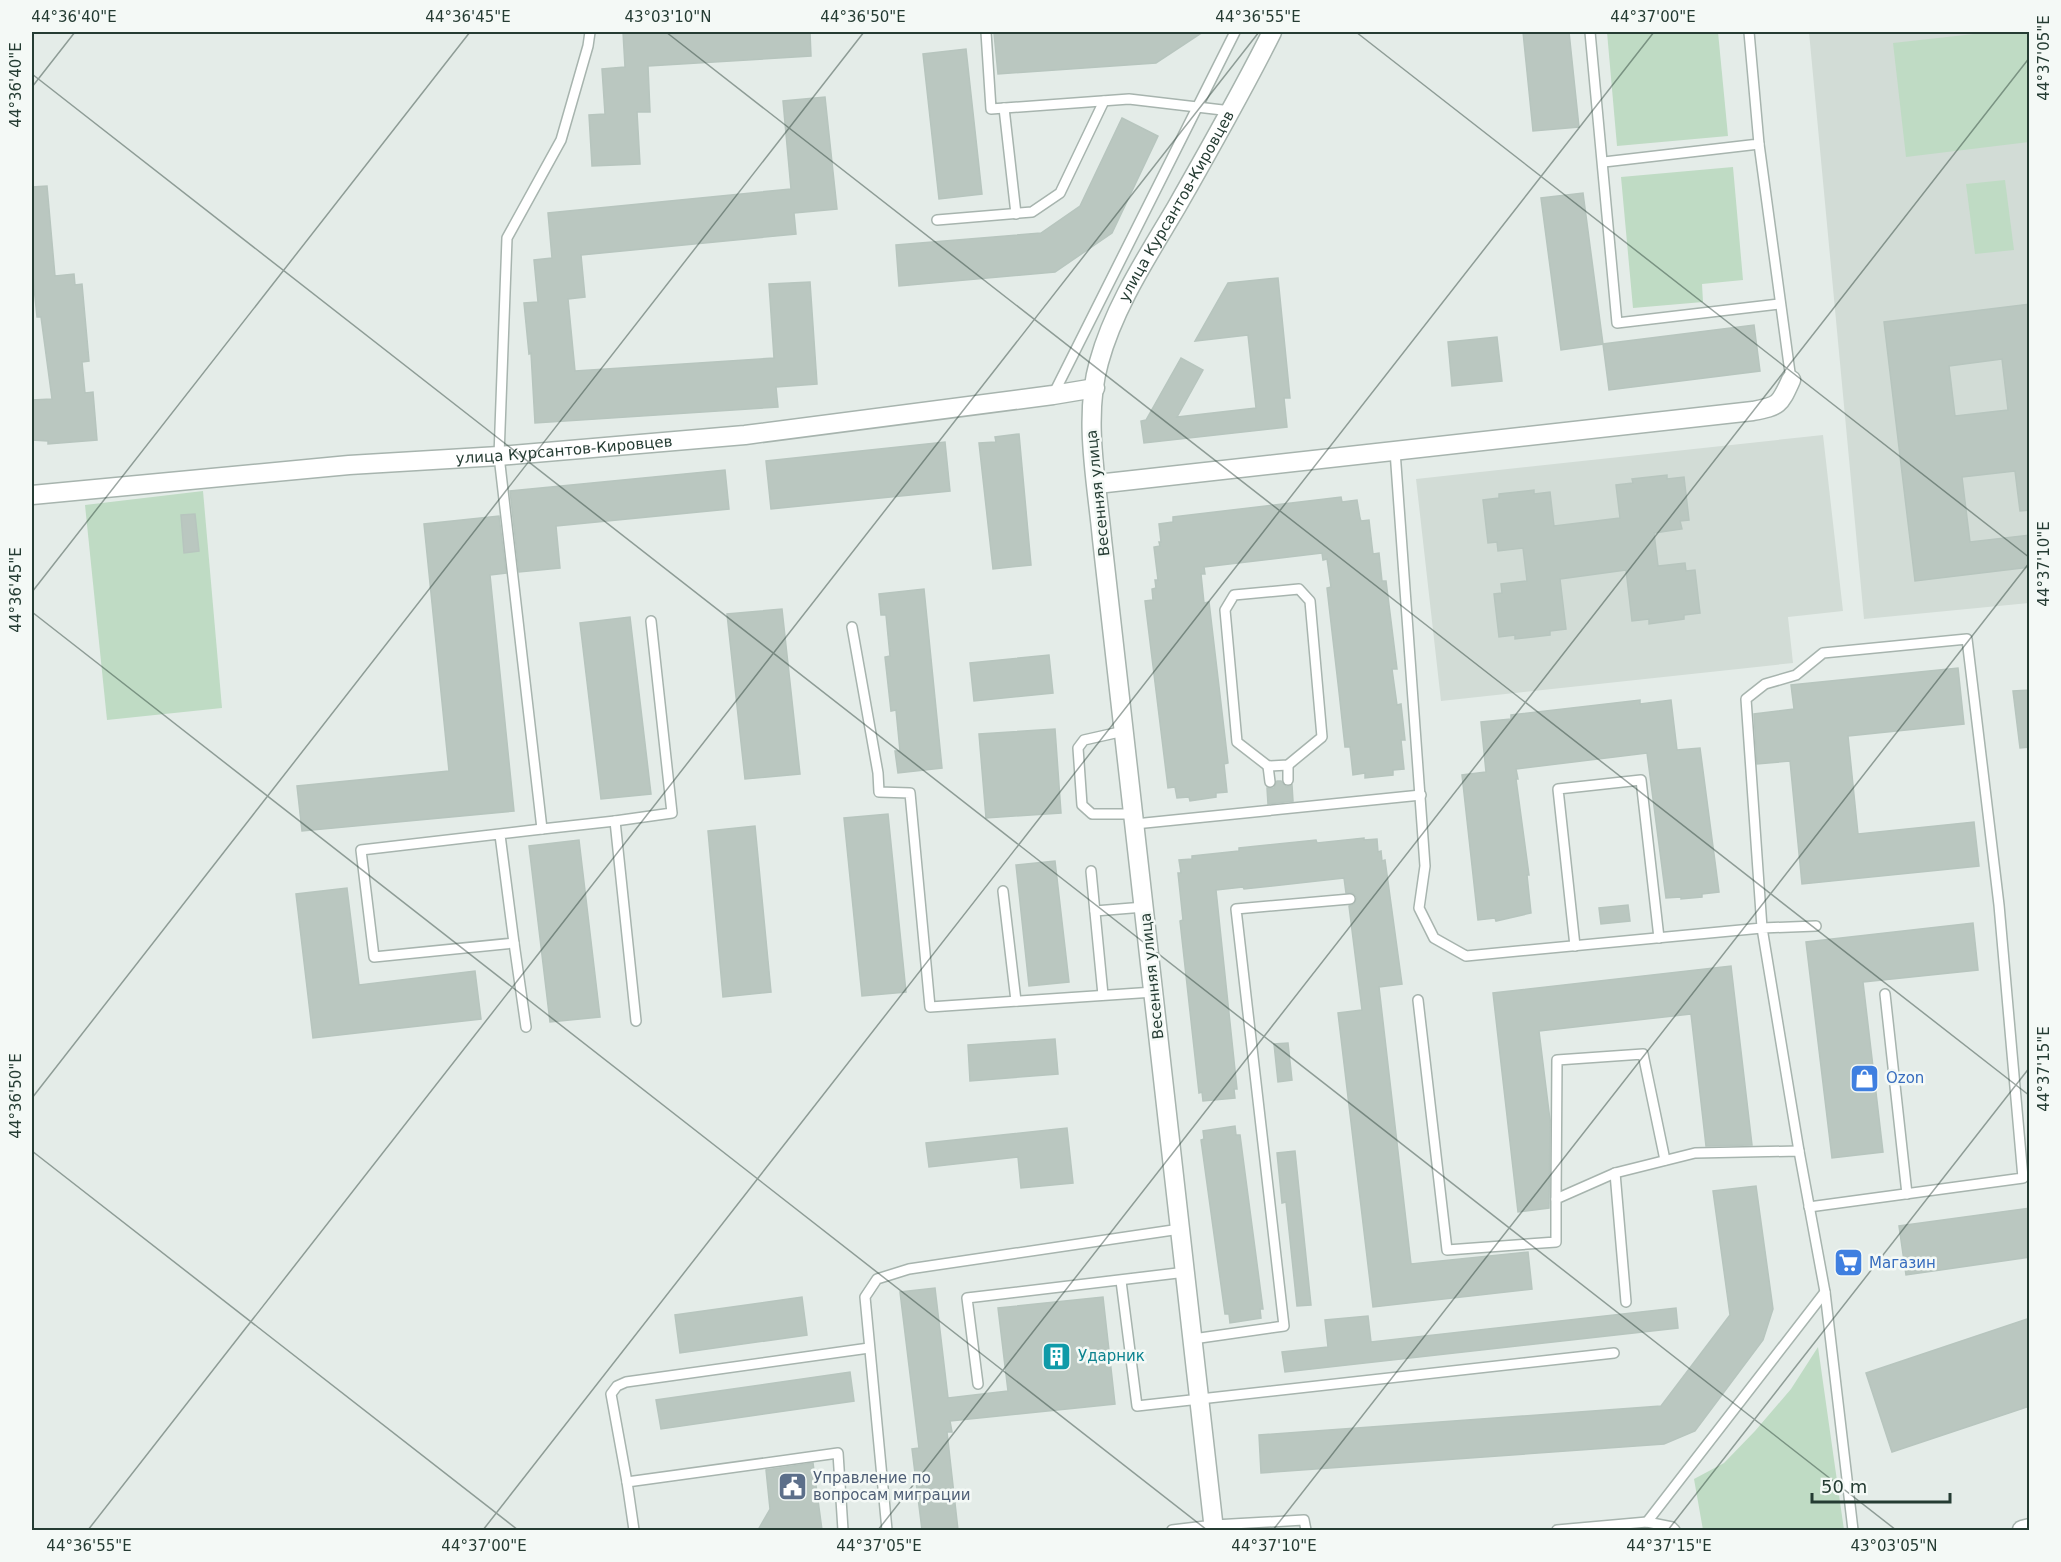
<svg xmlns="http://www.w3.org/2000/svg" width="2061" height="1562" viewBox="0 0 2061 1562" font-family="'DejaVu Sans',sans-serif">
	<style>
		.built { fill: #d2dcd6 }
		.green { fill: #bfdbc4 }
		.building { fill: #bac7c0; stroke: #b7c5be; stroke-width: 1.5; fill-rule: evenodd }
		.lines { fill: none; stroke-linecap: round; stroke-linejoin: round }
		.service-casing { stroke: #a7b4ae; stroke-width: 12 }
		.minor-casing { stroke: #a7b4ae; stroke-width: 21 }
		.tertiary-casing { stroke: #a7b4ae; stroke-width: 21 }
		.service { stroke: #fff; stroke-width: 9 }
		.minor { stroke: #fff; stroke-width: 18 }
		.tertiary { stroke: #fff; stroke-width: 18 }
		.ticks { fill: none; stroke: #253c33; stroke-width: 1.5; stroke-opacity: 0.45 }
		.labels { text-anchor: middle; dominant-baseline: central; stroke-width: 5; stroke-linejoin: round; paint-order: stroke }
		.street-label { font-size: 15px; fill: #253c33; stroke: #f4f9f6 }
		.shop-label { font-size: 15px; fill: #366cbe; stroke: #f4f9f6; text-anchor: start }
		.culture-label { font-size: 15px; fill: #0d838f; stroke: #f4f9f6; text-anchor: start }
		.service-label { font-size: 15px; fill: #4e5e75; stroke: #f4f9f6; text-anchor: start }
		.neatline { fill: none; stroke: #253c33; stroke-width: 2 }
		.ticks-label { font-size: 15px; text-anchor: middle; fill: #253c33 }
	</style>
	<rect width="100%" height="100%" fill="#e4ece8"/>
	<g class="built">
		<polygon points="1809,32 2029,32 2029,603 1864,619"/>
		<polygon points="1823,435 1843,611 1788,617 1793,663 1441,701 1416,479"/>
	</g>
	<g class="green">
		<polygon points="1607,32 1718,32 1728,136 1617,146"/>
		<polygon points="1992,32 2029,32 2029,142 1906,157 1893,43"/>
		<polygon points="1733,167 1743,280 1702,284 1703,302 1633,308 1621,177"/>
		<polygon points="2005,180 2014,250 1975,254 1966,184"/>
		<polygon points="203,491 222,708 107,720 85,505"/>
		<polygon points="1818,1347 1844,1530 1703,1530 1694,1479 1724,1463 1755,1431 1791,1389"/>
	</g>
	<g class="building">
		<polygon points="623,32 810,32 811,56 648,66 650,112 637,112 640,164 592,166 589,115 605,114 602,69 625,67"/>
		<polygon points="1010,32 1203,32 1156,63 998,74 994,33"/>
		<polygon points="1523,32 1569,32 1579,127 1533,131"/>
		<polygon points="966,49 982,194 939,199 923,54"/>
		<polygon points="825,97 837,209 794,213 796,234 581,255 585,297 568,299 575,371 774,358 769,284 810,282 817,384 776,387 778,407 535,423 531,353 529,354 524,303 538,302 534,260 552,258 548,213 791,189 783,101"/>
		<polygon points="1122,118 1158,136 1112,233 1055,272 899,286 896,245 1041,233 1080,206"/>
		<polygon points="47,186 55,276 74,274 75,285 82,284 89,361 82,362 85,393 93,392 97,440 48,444 48,441 32,440 32,400 52,399 41,317 37,317 33,277 32,277 32,187"/>
		<polygon points="1583,193 1603,344 1561,350 1541,198"/>
		<polygon points="1278,278 1290,398 1284,398 1287,427 1144,443 1141,421 1146,420 1181,358 1203,370 1177,417 1256,408 1248,335 1195,341 1228,283"/>
		<path d="M 2030,304 L 2030,510 L 2020,511 L 2015,471 L 1962,477 L 1970,542 L 2030,535 L 2030,567 L 1915,581 L 1884,322 ZM 2002,359 L 2008,410 L 1955,416 L 1949,366 Z"/>
		<polygon points="1754,325 1760,371 1609,390 1603,344"/>
		<polygon points="1497,337 1502,381 1452,386 1448,342"/>
		<polygon points="1019,434 1031,565 993,569 979,443 996,442 995,437"/>
		<polygon points="945,442 950,491 771,509 766,461"/>
		<polygon points="725,470 729,509 556,526 560,568 519,572 510,491"/>
		<polygon points="1667,475 1667,479 1684,477 1689,520 1680,521 1682,529 1654,533 1658,566 1685,563 1686,571 1695,570 1700,613 1684,615 1684,619 1649,624 1649,619 1632,621 1626,570 1560,579 1566,629 1550,631 1550,635 1515,639 1515,635 1499,637 1494,594 1502,593 1501,584 1527,581 1523,548 1498,551 1497,542 1488,543 1483,500 1499,498 1499,494 1534,490 1534,494 1550,492 1554,526 1620,518 1616,485 1633,483 1632,479"/>
		<polygon points="1341,497 1342,502 1357,500 1360,518 1361,521 1369,520 1373,554 1379,553 1382,581 1386,581 1397,669 1392,669 1397,705 1401,704 1405,740 1401,740 1404,769 1393,770 1393,775 1365,778 1365,773 1353,775 1350,747 1345,747 1339,692 1327,588 1331,587 1327,559 1323,560 1322,553 1204,567 1205,574 1201,574 1204,603 1209,602 1228,763 1224,764 1227,792 1216,793 1216,797 1190,801 1189,797 1177,798 1175,787 1168,788 1145,601 1153,600 1152,589 1156,588 1155,580 1158,580 1154,547 1160,546 1159,542 1161,542 1159,524 1173,522 1173,517"/>
		<polygon points="195,514 199,551 184,553 181,515"/>
		<polygon points="499,516 506,573 490,575 514,811 302,831 297,786 449,771 424,524"/>
		<polygon points="924,589 942,768 898,773 895,751 900,751 896,710 891,711 885,657 890,656 886,615 881,615 879,594"/>
		<polygon points="782,609 800,774 745,779 727,614"/>
		<polygon points="630,617 651,794 601,799 580,623"/>
		<polygon points="1049,655 1053,693 974,701 970,663"/>
		<polygon points="1958,668 1964,724 1848,736 1858,834 1974,822 1979,866 1802,884 1790,761 1757,764 1754,714 1794,709 1791,685"/>
		<polygon points="2030,690 2030,747 2020,748 2013,691"/>
		<polygon points="1640,700 1640,704 1671,700 1677,750 1700,748 1719,892 1702,894 1702,897 1681,899 1681,897 1666,898 1647,753 1516,769 1518,779 1516,779 1529,875 1527,875 1531,913 1496,921 1495,918 1478,920 1462,775 1486,772 1481,722 1511,719 1511,715"/>
		<polygon points="1055,729 1061,813 986,818 979,734"/>
		<polygon points="1277,781 1281,781 1287,787 1292,785 1293,801 1268,804 1267,788 1274,788"/>
		<polygon points="888,814 906,992 862,996 844,818"/>
		<polygon points="755,826 771,992 723,997 708,831"/>
		<polygon points="1364,838 1364,840 1377,839 1378,852 1381,851 1382,861 1385,860 1402,984 1379,987 1411,1264 1528,1252 1532,1289 1373,1307 1338,1013 1362,1010 1349,906 1354,904 1357,898 1353,893 1346,893 1344,878 1244,889 1243,887 1216,890 1237,1089 1234,1089 1235,1098 1203,1101 1202,1092 1199,1093 1180,921 1183,920 1178,873 1181,873 1179,860 1192,859 1192,856 1239,851 1239,848 1316,840 1317,843"/>
		<polygon points="579,840 600,1017 550,1022 529,846"/>
		<polygon points="1055,861 1069,982 1029,986 1016,865"/>
		<polygon points="347,888 359,985 475,971 481,1019 313,1038 296,894"/>
		<polygon points="1628,905 1630,921 1601,924 1599,908"/>
		<polygon points="1973,923 1978,970 1863,982 1883,1152 1832,1158 1806,942"/>
		<polygon points="1731,966 1752,1145 1706,1146 1691,1014 1539,1031 1550,1120 1549,1208 1518,1212 1493,993"/>
		<polygon points="1055,1039 1058,1074 970,1081 968,1045"/>
		<polygon points="1288,1043 1292,1080 1278,1082 1274,1044"/>
		<polygon points="1235,1126 1236,1135 1240,1135 1263,1309 1260,1309 1261,1318 1230,1323 1229,1314 1225,1314 1201,1140 1204,1139 1203,1131"/>
		<polygon points="1067,1128 1073,1183 1021,1188 1018,1157 929,1167 926,1143"/>
		<polygon points="1295,1151 1311,1305 1297,1306 1286,1202 1282,1203 1277,1153"/>
		<polygon points="1756,1186 1773,1309 1763,1340 1695,1431 1664,1444 1261,1473 1259,1435 1661,1406 1730,1315 1713,1191"/>
		<polygon points="2030,1208 2030,1257 1906,1275 1899,1226"/>
		<polygon points="935,1288 948,1398 1008,1391 998,1308 1103,1297 1115,1404 950,1421 952,1432 947,1432 958,1530 922,1530 912,1449 919,1448 900,1292"/>
		<polygon points="802,1297 807,1335 680,1353 675,1315"/>
		<polygon points="1676,1308 1678,1328 1285,1372 1282,1352 1328,1347 1325,1320 1368,1316 1371,1342"/>
		<polygon points="2030,1318 2030,1406 1892,1452 1866,1373"/>
		<polygon points="850,1372 854,1401 661,1429 656,1400"/>
		<polygon points="813,1463 822,1530 758,1530 770,1509 766,1470"/>
	</g>
	<g class="lines">
		<defs>
			<g id="service">
				<polyline points="590,32 588,46 561,140 507,238 499,456 542,829 615,821 636,1021"/>
				<polyline points="986,32 991,109 1129,99 1231,111"/>
				<polyline points="1590,32 1617,323 1779,304"/>
				<polyline points="1004,108 1016,214"/>
				<polyline points="1759,144 1791,380"/>
				<polyline points="1604,162 1759,144 1749,32"/>
				<polyline points="937,220 1032,212 1060,193 1104,101"/>
				<polyline points="1053,395 1235,32"/>
				<polyline points="1395,451 1425,866 1419,908 1434,938 1466,956 1762,928 1746,699 1765,684 1796,675 1823,653 1967,639 1999,905 2023,1178 1809,1207"/>
				<polygon points="1299,589 1310,601 1322,737 1288,765 1268,766 1237,742 1225,610 1234,595"/>
				<polyline points="852,627 878,773 879,792 910,793 930,1007 1154,992"/>
				<polyline points="1124,731 1084,740 1078,748 1082,805 1092,814 1133,814"/>
				<polyline points="1288,765 1288,780"/>
				<polyline points="1268,766 1270,782"/>
				<polyline points="615,821 672,813 651,621"/>
				<polyline points="1135,824 1421,795"/>
				<polyline points="500,835 514,943 374,957 361,850 542,829"/>
				<polyline points="1091,871 1103,995"/>
				<polyline points="1003,891 1016,1001"/>
				<polyline points="1095,911 1144,907"/>
				<polyline points="514,943 526,1027"/>
				<polyline points="1575,946 1558,789 1641,780 1659,938"/>
				<polyline points="1885,994 1907,1194"/>
				<polyline points="1418,1000 1447,1250 1556,1242 1556,1199 1615,1173 1695,1153 1799,1151 1825,1292 1853,1530"/>
				<polyline points="1799,1151 1762,928 1816,926"/>
				<polyline points="1615,1173 1626,1302"/>
				<polyline points="1556,1199 1557,1060 1643,1054 1665,1160"/>
				<polyline points="1121,1281 1137,1406 1614,1353"/>
				<polyline points="1193,1339 1284,1326 1236,909 1350,899"/>
				<polyline points="978,1384 967,1298 1186,1272"/>
				<polyline points="627,1482 611,1394 617,1386 626,1382 869,1348"/>
				<polyline points="1647,1522 1825,1292"/>
				<polyline points="634,1530 627,1482 838,1453 843,1530"/>
				<polyline points="887,1530 865,1297 877,1279 909,1269 1180,1229"/>
				<polyline points="1172,1530 1214,1525 1304,1520 1306,1530"/>
				<polyline points="1557,1530 1647,1522 1672,1527 1675,1530"/>
			</g>
			<g id="minor">
				<path d="M 1097,484 L 1753,411 C 1780,406 1780,404 1791,380"/>
				<path id="s1" d="M 32,495 L 349,465 L 499,456 L 745,435 L 1053,395 L 1095,388"/>
				<path id="s2" d="M 1214,1530 L 1102,539 C 1097,483 1083,418 1099,362 C 1114,307 1147,257 1176,208 C 1209,150 1242,92 1272,32"/>
			</g>
			<polyline id="tertiary" points="2022,1530 2030,1528"/>
		</defs>
		<use href="#service" class="service-casing"/>
		<use href="#minor" class="minor-casing"/>
		<use href="#tertiary" class="tertiary-casing"/>
		<use href="#service" class="service"/>
		<use href="#minor" class="minor"/>
		<use href="#tertiary" class="tertiary"/>
	</g>
	<path class="ticks" d="M 666,32 L 2030,1096M 1356,32 L 2030,558M 32,74 L 1896,1530M 32,87 L 75,32M 32,592 L 470,32M 32,612 L 1207,1530M 32,1098 L 864,32M 32,1151 L 518,1530M 88,1530 L 1259,32M 483,1530 L 1654,32M 878,1530 L 2030,57M 1273,1530 L 2030,562M 1668,1530 L 2030,1067"/>
	<defs>
		<symbol id="shop-square" viewBox="-11 -11 22 22"><rect x="-9" y="-9" width="18" height="18" rx="4" fill="#3f7fe0" stroke="#f4f9f6"/><path d="M-5-2.5h2.3a2.7 3.5 0 0 1 5.4 0H5L5.5 6h-11ZM-1.5-2.5h3a1.5 2.3 0 0 0-3 0Z" fill="#fff"/></symbol>
		<symbol id="supermarket-square" viewBox="-11 -11 22 22"><rect x="-9" y="-9" width="18" height="18" rx="4" fill="#3f7fe0" stroke="#f4f9f6"/><path d="M-6-5.5h2.5l.6 2H6L4.5 2H-2.5L-4.4-4H-6ZM-1.5 3.2a1.3 1.3 0 1 0 .1 0ZM3 3.2a1.3 1.3 0 1 0 .1 0Z" fill="#fff"/></symbol>
		<symbol id="building-square" viewBox="-11 -11 22 22"><rect x="-9" y="-9" width="18" height="18" rx="4" fill="#0f9aa8" stroke="#f4f9f6"/><path d="M-4-6H4V6H1V3H-1V6H-4ZM-2.5-4.3h1.7v1.8h-1.7ZM.8-4.3h1.7v1.8H.8ZM-2.5-1h1.7V.8h-1.7ZM.8-1h1.7V.8H.8Z" fill="#fff"/></symbol>
		<symbol id="civic-square" viewBox="-11 -11 22 22"><rect x="-9" y="-9" width="18" height="18" rx="4" fill="#5c6f8a" stroke="#f4f9f6"/><path d="M-.6-6.5H3V-4.5H.6V-3L4-1V1h2V6H-6V1h2V-1L-.6-3ZM-1.2 2.5V6h2.4V2.5Z" fill="#fff"/></symbol>
	</defs>
	<g fill-rule="evenodd">
		<use href="#shop-square" x="1848" y="1062" width="33" height="33"/>
		<use href="#supermarket-square" x="1832" y="1246" width="33" height="33"/>
		<use href="#building-square" x="1040" y="1340" width="33" height="33"/>
		<use href="#civic-square" x="776" y="1470" width="33" height="33"/>
	</g>
	<g class="labels">
		<g class="street-label">
			<text stroke="none"><textPath href="#s2" startOffset="1350">улица Курсантов-Кировцев</textPath></text>
			<text stroke="none"><textPath href="#s1" startOffset="534">улица Курсантов-Кировцев</textPath></text>
			<text transform="translate(1098 493) rotate(-96)">Весенняя улица</text>
			<text transform="translate(1152 976) rotate(-96)">Весенняя улица</text>
		</g>
		<g class="shop-label">
			<text x="1886" y="1078">Ozon</text>
			<text x="1869" y="1263">Магазин</text>
		</g>
		<g class="culture-label">
			<text x="1078" y="1356">Ударник</text>
		</g>
		<g class="service-label">
			<text x="813" y="1478">Управление по<tspan x="813" dy="17">вопросам миграции</tspan></text>
		</g>
	</g>
	<rect width="2061" height="1562" fill="none" stroke="#f4f9f6" stroke-width="66"/>
	<path d="M1812 1493v9h138v-9" fill="none" stroke="#253c33" stroke-width="3"/>
	<text x="1821" y="1493" font-size="18" fill="#253c33" stroke="#f4f9f6" stroke-width="4.5" paint-order="stroke">50 m</text>
	<rect x="33" y="33" width="1995" height="1496" class="neatline"/>
	<g class="ticks-label">
		<text x="74" y="22">44°36'40"E</text>
		<text x="468" y="22">44°36'45"E</text>
		<text x="668" y="22">43°03'10"N</text>
		<text x="863" y="22">44°36'50"E</text>
		<text x="1258" y="22">44°36'55"E</text>
		<text x="1653" y="22">44°37'00"E</text>
		<text transform="translate(2044 58) rotate(-90)" y="5">44°37'05"E</text>
		<text transform="translate(16 85) rotate(-90)" y="5">44°36'40"E</text>
		<text transform="translate(2044 564) rotate(-90)" y="5">44°37'10"E</text>
		<text transform="translate(16 590) rotate(-90)" y="5">44°36'45"E</text>
		<text transform="translate(2044 1069) rotate(-90)" y="5">44°37'15"E</text>
		<text transform="translate(16 1096) rotate(-90)" y="5">44°36'50"E</text>
		<text x="89" y="1551">44°36'55"E</text>
		<text x="484" y="1551">44°37'00"E</text>
		<text x="879" y="1551">44°37'05"E</text>
		<text x="1274" y="1551">44°37'10"E</text>
		<text x="1669" y="1551">44°37'15"E</text>
		<text x="1894" y="1551">43°03'05"N</text>
	</g>
</svg>
